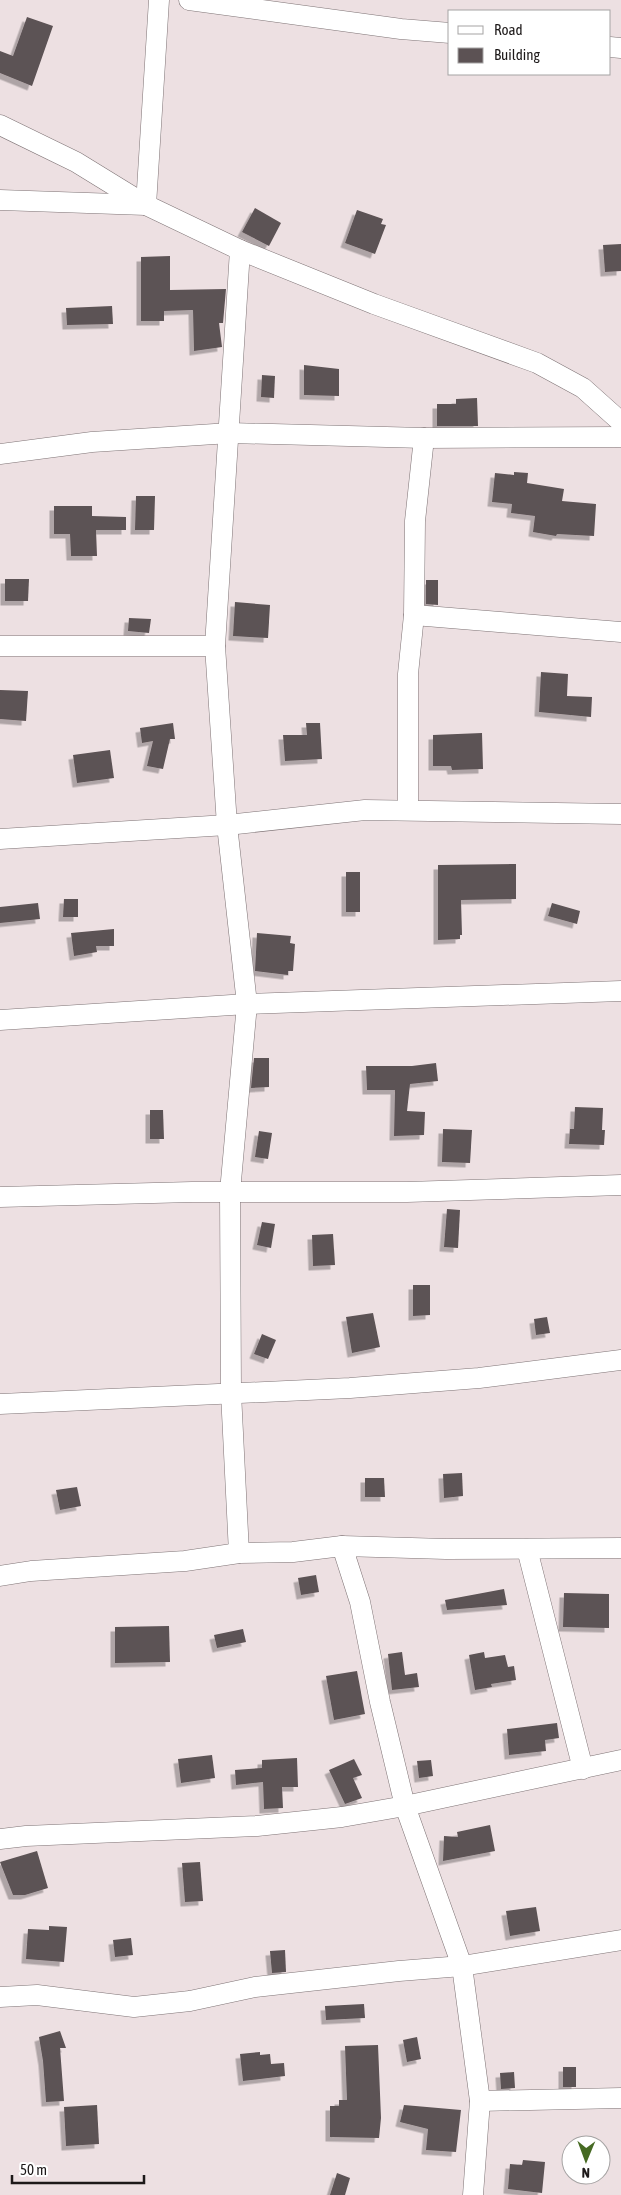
<svg xmlns="http://www.w3.org/2000/svg" width="621" height="2195" viewBox="0 0 621 2195" font-family="'Asap Condensed',sans-serif">
	<style>
		.building { fill: #5c5254; filter: url(#shadow) }
		.lines { fill: none; stroke-linecap: round; stroke-linejoin: round }
		.minor-casing { stroke: #7e7375; stroke-width: 21 }
		.minor { stroke: #fff; stroke-width: 20 }
	</style>
	<defs>
		<filter id="shadow"><feDropShadow dx="-4.5" dy="4.5" stdDeviation="0" flood-color="#0004"/></filter>
	</defs>
	<rect width="100%" height="100%" fill="#ede0e2"/>
	<g class="building">
		<polygon points="27,17 53,26 32,86 0,73 0,51 13,56"/>
		<polygon points="255,208 281,223 269,246 242,232"/>
		<polygon points="357,210 383,219 381,224 386,225 375,254 345,243"/>
		<polygon points="621,244 621,271 605,272 603,245"/>
		<polygon points="170,256 170,290 226,289 223,323 219,323 222,347 194,351 193,310 164,311 164,321 141,321 141,257"/>
		<polygon points="112,306 113,324 67,325 66,308"/>
		<polygon points="304,365 339,369 339,396 304,395"/>
		<polygon points="262,375 275,376 274,398 261,397"/>
		<polygon points="477,398 478,426 437,426 437,404 456,404 456,399"/>
		<polygon points="514,472 528,473 527,483 564,489 562,501 596,504 594,536 557,534 556,536 533,532 535,516 511,513 512,504 492,502 495,473 514,475"/>
		<polygon points="136,496 155,496 154,530 135,530"/>
		<polygon points="54,506 92,506 92,516 126,517 126,530 96,530 97,556 71,556 70,534 54,534"/>
		<polygon points="5,579 29,579 28,601 5,601"/>
		<polygon points="426,580 438,580 438,605 426,604"/>
		<polygon points="235,602 270,605 268,638 233,636"/>
		<polygon points="129,618 151,619 149,633 128,631"/>
		<polygon points="541,672 568,674 567,696 592,697 591,717 539,712"/>
		<polygon points="0,690 28,691 26,721 0,719"/>
		<polygon points="173,723 175,739 170,739 163,769 147,766 153,741 142,743 140,728"/>
		<polygon points="306,723 320,723 322,759 285,761 283,735 307,735"/>
		<polygon points="482,733 483,769 452,770 451,766 433,766 433,735"/>
		<polygon points="110,750 114,778 77,783 73,755"/>
		<polygon points="516,864 516,899 461,900 462,935 460,935 460,939 438,940 438,865"/>
		<rect x="346" y="872" width="14" height="40"/>
		<polygon points="64,899 78,899 78,917 63,917"/>
		<polygon points="38,903 40,919 0,923 0,907"/>
		<polygon points="552,903 580,911 577,924 548,916"/>
		<polygon points="114,929 114,946 96,946 97,952 74,956 71,933"/>
		<polygon points="257,933 291,936 290,943 295,944 293,971 288,971 288,975 255,971"/>
		<polygon points="254,1058 269,1058 269,1087 251,1088"/>
		<polygon points="436,1063 438,1081 410,1084 407,1111 425,1112 424,1135 394,1136 395,1090 367,1090 366,1066 412,1066"/>
		<polygon points="575,1107 603,1108 602,1130 605,1130 604,1145 569,1144 570,1129 574,1129"/>
		<polygon points="150,1110 163,1110 164,1139 150,1139"/>
		<polygon points="443,1129 472,1130 470,1163 442,1162"/>
		<polygon points="259,1131 272,1133 268,1159 255,1157"/>
		<polygon points="447,1209 460,1210 458,1248 444,1247"/>
		<polygon points="262,1222 275,1224 271,1248 257,1245"/>
		<polygon points="333,1234 335,1265 313,1266 312,1235"/>
		<polygon points="413,1285 430,1285 430,1315 413,1316"/>
		<polygon points="373,1313 380,1347 352,1353 346,1317"/>
		<polygon points="547,1317 550,1333 536,1335 534,1319"/>
		<polygon points="262,1334 276,1340 268,1359 254,1354"/>
		<polygon points="462,1473 463,1496 444,1498 443,1474"/>
		<polygon points="365,1478 384,1478 385,1497 365,1497"/>
		<polygon points="77,1487 81,1506 60,1510 56,1490"/>
		<polygon points="316,1575 319,1592 301,1595 298,1578"/>
		<polygon points="504,1589 507,1605 447,1610 445,1600"/>
		<polygon points="564,1593 609,1594 609,1628 563,1627"/>
		<polygon points="169,1626 170,1662 115,1663 115,1627"/>
		<polygon points="243,1629 246,1642 217,1648 214,1635"/>
		<polygon points="402,1652 405,1675 417,1673 419,1687 392,1690 388,1654"/>
		<polygon points="484,1652 485,1658 505,1655 508,1667 514,1666 516,1680 491,1684 492,1687 475,1690 469,1655"/>
		<polygon points="357,1671 365,1714 334,1720 326,1676"/>
		<polygon points="557,1723 559,1738 545,1740 546,1751 509,1755 507,1729"/>
		<polygon points="212,1755 215,1778 181,1783 178,1759"/>
		<polygon points="297,1758 298,1787 282,1787 283,1808 264,1809 263,1782 236,1785 235,1770 262,1768 262,1760"/>
		<polygon points="354,1759 362,1775 353,1778 362,1798 345,1804 329,1770"/>
		<polygon points="431,1760 433,1776 419,1778 417,1761"/>
		<polygon points="490,1825 495,1851 443,1861 444,1836 458,1837 457,1832"/>
		<polygon points="37,1851 48,1888 25,1895 13,1895 0,1862"/>
		<polygon points="200,1862 203,1901 185,1902 182,1863"/>
		<polygon points="536,1907 540,1931 510,1936 506,1911"/>
		<polygon points="49,1926 67,1927 64,1962 26,1959 28,1929 49,1930"/>
		<polygon points="131,1938 133,1955 115,1957 113,1940"/>
		<polygon points="285,1950 286,1972 272,1973 270,1951"/>
		<polygon points="364,2004 365,2018 326,2020 325,2006"/>
		<polygon points="60,2031 66,2048 60,2048 64,2101 46,2102 43,2061 39,2037"/>
		<polygon points="417,2037 421,2059 407,2062 403,2040"/>
		<polygon points="378,2045 381,2118 379,2138 330,2137 330,2106 339,2106 339,2100 347,2100 345,2046"/>
		<polygon points="260,2052 260,2055 270,2054 271,2064 284,2063 285,2076 243,2081 240,2054"/>
		<rect x="563" y="2067" width="13" height="20"/>
		<polygon points="514,2072 515,2088 501,2089 500,2073"/>
		<polygon points="97,2105 99,2144 66,2146 64,2107"/>
		<polygon points="404,2105 461,2110 456,2152 426,2150 428,2129 400,2122"/>
		<polygon points="523,2160 545,2162 542,2193 508,2189 510,2164 522,2165"/>
		<polygon points="337,2173 350,2178 345,2195 330,2195"/>
	</g>
	<g class="lines">
		<defs>
			<g id="minor">
				<polyline points="189,0 401,29 450,33"/>
				<polyline points="610,47 621,48"/>
				<polyline points="0,125 76,162 146,205 240,250 374,304 537,363 583,388 621,422"/>
				<polyline points="0,200 146,205 159,0"/>
				<polyline points="0,454 92,442 230,433 424,438 621,437"/>
				<polyline points="414,615 621,632"/>
				<polyline points="0,646 215,646"/>
				<polyline points="408,809 408,674 414,615 415,521 424,438"/>
				<polyline points="0,839 227,825 365,810 621,814"/>
				<polyline points="0,1020 247,1004 621,991"/>
				<polyline points="0,1197 192,1192 407,1192 621,1185"/>
				<polyline points="0,1404 350,1388 479,1378 621,1360"/>
				<polyline points="527,1549 583,1769"/>
				<polyline points="239,1553 231,1393 230,1192 247,1004 227,825 215,646 240,250"/>
				<polyline points="0,1576 31,1571 185,1561 239,1553 293,1552 342,1546"/>
				<polyline points="0,1839 26,1836 257,1826 342,1817 405,1806 621,1760"/>
				<polyline points="0,1997 37,1995 134,2007 190,2001 255,1987 399,1971 462,1966 621,1940"/>
				<polyline points="480,2101 621,2098"/>
				<polyline points="473,2195 480,2101 462,1966 405,1806 380,1702 360,1602 342,1546 446,1549 621,1548"/>
			</g>
		</defs>
		<use href="#minor" class="minor-casing"/>
		<use href="#minor" class="minor"/>
	</g>
	<rect x="448" y="10" width="162" height="65" fill="#ffffff" stroke="#a5a3a3"/>
	<rect x="458" y="26" width="25" height="8" fill="#ffffff" stroke="#a5a3a3"/>
	<text x="494" y="35" font-size="15" fill="#1d1919">Road</text>
	<rect x="458" y="48" width="25" height="15" fill="#5c5254" stroke="#a5a3a3"/>
	<text x="494" y="60" font-size="15" fill="#1d1919">Building</text>
	<g transform="translate(586 2160) rotate(181)"><circle r="24" fill="#ffffff" stroke="#a5a3a3"/>
	<path d="M0-4L9 19L0 12L-9 19Z" fill="#466a23"/>
	<text y="-8" font-size="14" font-weight="bold" text-anchor="middle" fill="#1d1919">N</text>
	</g>
	<path d="M12 2175v8h132v-8" fill="none" stroke="#1d1919" stroke-width="2.5"/>
	<text x="20" y="2175" font-size="15" fill="#1d1919" stroke="#ffffff" stroke-width="4" paint-order="stroke">50 m</text>
</svg>
